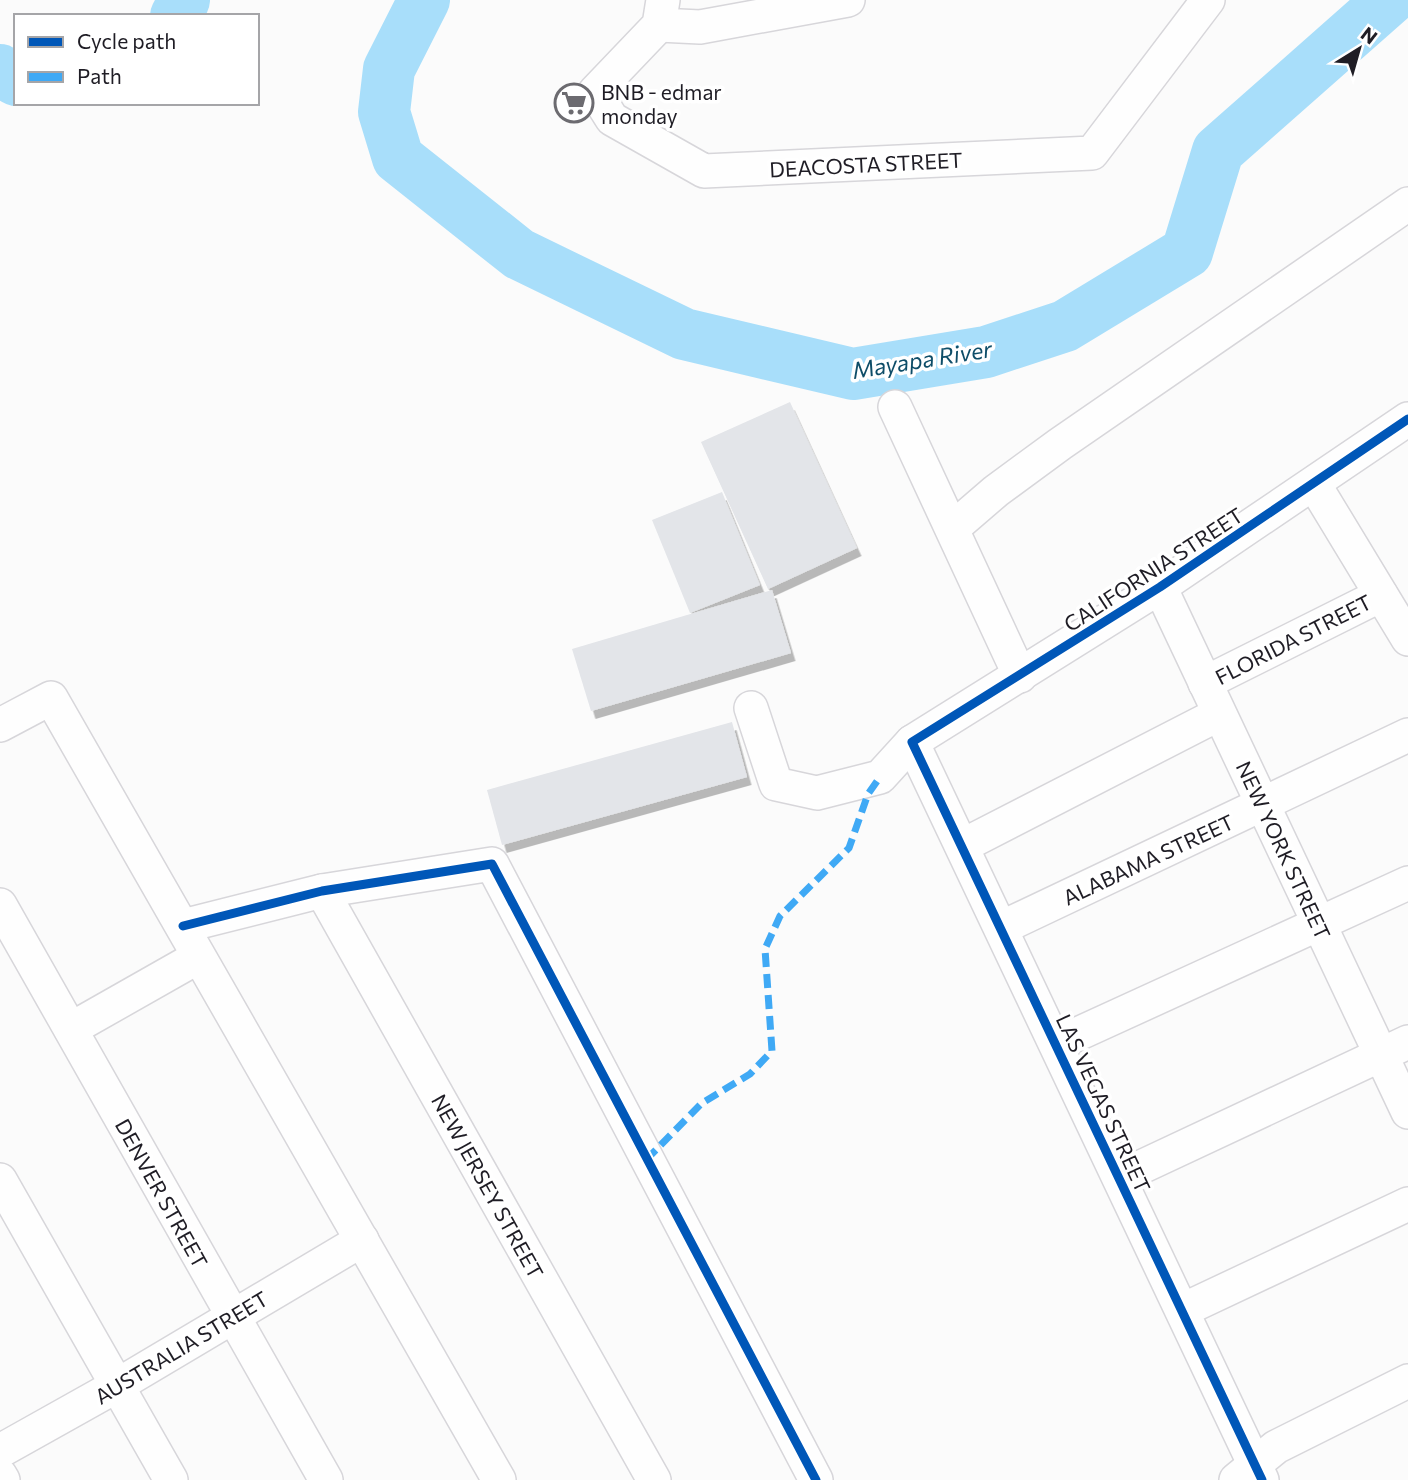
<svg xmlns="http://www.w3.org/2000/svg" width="1408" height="1480" viewBox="0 0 1408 1480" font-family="Commissioner,sans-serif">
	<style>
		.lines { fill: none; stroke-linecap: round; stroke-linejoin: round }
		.river { stroke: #a8defa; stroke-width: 52 }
		.building { fill: #e3e5e9; filter: url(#shadow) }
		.minor-casing { stroke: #d7d6da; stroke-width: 36 }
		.minor { stroke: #fefefe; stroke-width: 33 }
		.quiet { stroke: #3fa9f5; stroke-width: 7; stroke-dasharray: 14 7; stroke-linecap: butt }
		.cycleway-casing { stroke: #fff; stroke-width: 13 }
		.cycleway { stroke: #0057b8; stroke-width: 9 }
		.labels { text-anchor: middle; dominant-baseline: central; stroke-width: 7; stroke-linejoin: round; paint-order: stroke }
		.poi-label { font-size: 21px; fill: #1f1d25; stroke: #fff; text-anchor: start }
		.street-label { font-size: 21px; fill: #1f1d25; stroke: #fff }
		.water-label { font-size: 23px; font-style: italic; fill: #0e4d68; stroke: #fff }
	</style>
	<defs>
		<filter id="shadow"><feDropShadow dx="4.5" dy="8" stdDeviation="0" flood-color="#0004"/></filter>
	</defs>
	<rect width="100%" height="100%" fill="#fbfbfb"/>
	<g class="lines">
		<g class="river">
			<polyline points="424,0 389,69 384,112 398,158 519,254 684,334 853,374 986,352 1065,326 1187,252 1218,151 1389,0"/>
			<polyline points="176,16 184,0"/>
			<polyline points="0,70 16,80"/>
		</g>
	</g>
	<g class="building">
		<polygon points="790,402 857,548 768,589 701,442"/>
		<polygon points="722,492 760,585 690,613 652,520"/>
		<polygon points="772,590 791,653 591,711 572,649"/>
		<polygon points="732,722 747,777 502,845 487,790"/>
	</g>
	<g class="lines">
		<defs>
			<g id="minor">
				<polyline points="663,0 659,25 595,92 612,119 704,171 1092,153 1208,0"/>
				<polyline points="659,25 700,27 848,0"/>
				<polyline points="895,407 1020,676"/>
				<polyline points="1314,484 1408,639"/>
				<polyline points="953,528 996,491 1060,444 1408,204"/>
				<polyline points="1160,587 1408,1112"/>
				<polyline points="1205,683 1381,595"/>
				<polyline points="751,708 776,784 817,793 880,777 912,742 1160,587 1408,419"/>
				<polyline points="0,725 51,698 499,1480"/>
				<polyline points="912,742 1262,1480"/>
				<polyline points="962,846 1219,714"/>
				<polyline points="322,891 654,1480"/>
				<polyline points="0,905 326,1480"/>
				<polyline points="183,926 322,891 492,864 816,1480"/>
				<polyline points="1001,928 1408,735"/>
				<polyline points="71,1029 198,957"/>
				<polyline points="1056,1044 1408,883"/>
				<polyline points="1120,1177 1408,1042"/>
				<polyline points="0,1180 171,1480"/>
				<polyline points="1183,1310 1408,1204"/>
				<polyline points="0,1451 118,1385 362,1240"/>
				<polyline points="0,1475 3,1480"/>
				<polyline points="1236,1480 1276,1447 1408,1381"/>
			</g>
		</defs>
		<use href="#minor" class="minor-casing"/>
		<use href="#minor" class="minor"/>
		<polyline class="quiet" points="646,1160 702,1103 750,1074 772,1051 765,949 780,916 849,848 868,794 880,777"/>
		<defs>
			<g id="cycleway">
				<polyline points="183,926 322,891 492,864 816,1480"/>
				<polyline points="1262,1480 912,742 1160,587 1408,419"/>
			</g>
		</defs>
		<use href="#cycleway" class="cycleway-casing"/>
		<use href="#cycleway" class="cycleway"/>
	</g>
	<defs>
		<symbol id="supermarket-ring" viewBox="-11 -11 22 22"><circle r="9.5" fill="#fff" stroke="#6c6b70" stroke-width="1.5"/><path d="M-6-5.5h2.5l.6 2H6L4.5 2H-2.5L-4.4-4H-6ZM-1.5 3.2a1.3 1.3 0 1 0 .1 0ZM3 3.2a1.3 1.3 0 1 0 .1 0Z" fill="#6c6b70"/></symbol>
	</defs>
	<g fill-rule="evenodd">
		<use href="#supermarket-ring" x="552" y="81" width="44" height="44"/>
	</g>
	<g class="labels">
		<g class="poi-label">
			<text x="601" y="91">BNB - edmar<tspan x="601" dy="24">monday</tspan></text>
		</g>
		<g class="street-label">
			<text transform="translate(866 164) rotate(-3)">DEACOSTA STREET</text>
			<text transform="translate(1153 569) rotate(-33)">CALIFORNIA STREET</text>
			<text transform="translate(1293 639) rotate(-27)">FLORIDA STREET</text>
			<text transform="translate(1284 850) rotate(65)">NEW YORK STREET</text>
			<text transform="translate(1148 859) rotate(-25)">ALABAMA STREET</text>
			<text transform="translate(1104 1103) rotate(65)">LAS VEGAS STREET</text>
			<text transform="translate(488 1186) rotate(61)">NEW JERSEY STREET</text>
			<text transform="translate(162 1193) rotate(61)">DENVER STREET</text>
			<text transform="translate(181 1347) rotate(-31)">AUSTRALIA STREET</text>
		</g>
		<g class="water-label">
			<text transform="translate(922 359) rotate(-9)">Mayapa River</text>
		</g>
	</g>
	<rect x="14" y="14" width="245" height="91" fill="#ffffff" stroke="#a5a5a8" stroke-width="2"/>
	<rect x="28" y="37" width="35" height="10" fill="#0057b8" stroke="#a5a5a8" stroke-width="2"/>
	<text x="77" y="49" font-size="21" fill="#1f1d25">Cycle path</text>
	<rect x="28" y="72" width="35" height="10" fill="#3fa9f5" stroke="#a5a5a8" stroke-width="2"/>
	<text x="77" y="84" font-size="21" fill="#1f1d25">Path</text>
	<g transform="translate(1359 49) rotate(37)" stroke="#ffffff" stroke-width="5" paint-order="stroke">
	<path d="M0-5L12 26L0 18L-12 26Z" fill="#1f1d25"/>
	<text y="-10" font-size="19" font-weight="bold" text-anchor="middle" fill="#1f1d25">N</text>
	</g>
</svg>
